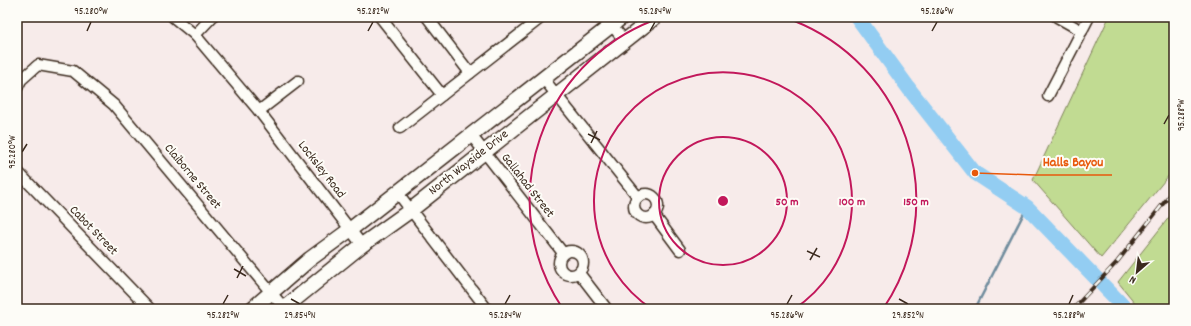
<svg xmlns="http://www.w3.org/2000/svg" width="1191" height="326" viewBox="0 0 1191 326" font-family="Dekko,sans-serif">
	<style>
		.green { fill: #c1db92; stroke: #7e8258 }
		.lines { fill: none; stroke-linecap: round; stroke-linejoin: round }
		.stream { stroke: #708c9d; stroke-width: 2.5 }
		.river { stroke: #93cdf2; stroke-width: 15 }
		.minor-casing { stroke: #3b2a1e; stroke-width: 13 }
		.secondary-casing { stroke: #3b2a1e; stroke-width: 17 }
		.minor { stroke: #fdfcf7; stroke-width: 10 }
		.secondary { stroke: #fdfcf7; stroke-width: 14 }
		.rail-casing { stroke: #3b2a1e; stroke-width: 4 }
		.rail { stroke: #fdfcf7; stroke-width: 2.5; stroke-dasharray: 8; stroke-linecap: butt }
		.ticks { fill: none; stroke: #3b2a1e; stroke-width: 1.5 }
		.ring { fill: none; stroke: #c2185b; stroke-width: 2 }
		.labels { text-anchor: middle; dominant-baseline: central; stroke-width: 4; stroke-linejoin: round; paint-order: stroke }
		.street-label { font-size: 13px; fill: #3b2a1e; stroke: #fdfcf7 }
		.centre { fill: #c2185b; stroke: #fdfcf7; stroke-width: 2 }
		.ring-label { font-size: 12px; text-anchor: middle; font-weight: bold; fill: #c2185b; stroke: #fdfcf7; stroke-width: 4; stroke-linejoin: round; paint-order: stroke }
		.leader { fill: none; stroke: #e8590c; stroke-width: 1.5 }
		.callout-dot { fill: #e8590c; stroke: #fdfcf7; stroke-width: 1.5 }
		.callout-label { font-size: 14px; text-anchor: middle; font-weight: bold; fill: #e8590c; stroke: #fdfcf7; stroke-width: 4; stroke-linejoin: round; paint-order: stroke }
		.neatline { fill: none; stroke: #3b2a1e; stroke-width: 1.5 }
		.ticks-label { font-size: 10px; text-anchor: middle; fill: #3b2a1e }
	</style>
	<rect width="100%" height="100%" fill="#f7ebea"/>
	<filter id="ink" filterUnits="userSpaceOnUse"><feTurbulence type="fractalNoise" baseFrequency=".025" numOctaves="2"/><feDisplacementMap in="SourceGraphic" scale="8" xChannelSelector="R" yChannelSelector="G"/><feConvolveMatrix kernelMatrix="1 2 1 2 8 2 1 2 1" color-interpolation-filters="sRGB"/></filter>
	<g filter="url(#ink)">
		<g class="green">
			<polygon points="1109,17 1174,17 1174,169 1101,258 1033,180"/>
			<polygon points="1174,211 1174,309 1140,309 1118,282"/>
		</g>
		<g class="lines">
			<polyline class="stream" points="975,309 1027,207"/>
			<polyline class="river" points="857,17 910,90 975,173 1027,207 1126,309"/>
			<defs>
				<g id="minor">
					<polyline points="173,17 195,35 259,111 362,245"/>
					<polyline points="380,17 442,95"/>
					<polyline points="427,17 470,73"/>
					<polyline points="605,17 624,40"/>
					<polyline points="1057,17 1082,31"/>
					<polyline points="195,35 212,17"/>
					<polyline points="543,78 638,197"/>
					<polyline points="17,88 21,80 38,65 73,71 114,105 284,308"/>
					<polyline points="1048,96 1089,17"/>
					<polyline points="259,111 298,81"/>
					<polyline points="400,128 542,17"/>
					<polyline points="471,135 563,253"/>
					<polyline points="17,171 150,309"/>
					<polyline points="397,192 487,309"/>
					<circle cx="646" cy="206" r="12"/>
					<polyline points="654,215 680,250"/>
					<circle cx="571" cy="263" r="12"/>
					<polyline points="579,273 606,308"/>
				</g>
				<g id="secondary">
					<polyline points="252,309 310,259 351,229 622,17"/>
					<polyline points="283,309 362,245 411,210 655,17"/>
				</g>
			</defs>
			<use href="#minor" class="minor-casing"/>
			<use href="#secondary" class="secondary-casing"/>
			<use href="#minor" class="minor"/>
			<use href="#secondary" class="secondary"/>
			<defs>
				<polyline id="rail" points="1073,309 1117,262 1174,190"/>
			</defs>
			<use href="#rail" class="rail-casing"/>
			<use href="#rail" class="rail"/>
		</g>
	</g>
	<path class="ticks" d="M 87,31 L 91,22M 368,31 L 373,22M 650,31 L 655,22M 932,31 L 937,22M 1164,124 L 1169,115M 588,134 L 600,140M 591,143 L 597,131M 22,152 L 27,144M 807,251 L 820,257M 810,260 L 817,248M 234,269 L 246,276M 237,278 L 243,266M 291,299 L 300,304M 899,299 L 908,304M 223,304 L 228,295M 505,304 L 510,295M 787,304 L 792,295M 1069,304 L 1073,295"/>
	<g class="ring">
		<circle cx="723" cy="201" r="64"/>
		<path d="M652 309A129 129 0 1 1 794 309"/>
		<path d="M563 309A193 193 0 0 1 663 17M783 17A193 193 0 0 1 883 309"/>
	</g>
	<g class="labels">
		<g class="street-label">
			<text transform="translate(469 163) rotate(-38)">North Wayside Drive</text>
			<text transform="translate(321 170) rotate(52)">Locksley Road</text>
			<text transform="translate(192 177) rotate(50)">Claiborne Street</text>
			<text transform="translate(527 186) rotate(52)">Gallahad Street</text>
			<text transform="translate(93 231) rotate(46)">Cabot Street</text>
		</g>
	</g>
	<circle cx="723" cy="201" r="6" class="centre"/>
	<g class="ring-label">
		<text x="787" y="205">50 m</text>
		<text x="852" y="205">100 m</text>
		<text x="916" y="205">150 m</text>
	</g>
	<path class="leader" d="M975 173L1035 175H1112"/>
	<circle class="callout-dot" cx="975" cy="173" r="4"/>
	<g class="callout-label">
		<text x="1073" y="166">Halls Bayou</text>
	</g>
	<rect width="1191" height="326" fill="none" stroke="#fdfcf7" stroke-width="44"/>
	<g transform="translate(1137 272) rotate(208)" stroke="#fdfcf7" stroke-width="3" paint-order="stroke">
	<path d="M0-3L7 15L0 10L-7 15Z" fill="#3b2a1e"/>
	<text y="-6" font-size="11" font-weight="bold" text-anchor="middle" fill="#3b2a1e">N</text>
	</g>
	<rect x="22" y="22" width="1147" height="282" class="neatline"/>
	<g class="ticks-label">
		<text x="91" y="14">95.280°W</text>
		<text x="373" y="14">95.282°W</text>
		<text x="655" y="14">95.284°W</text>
		<text x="937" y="14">95.286°W</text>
		<text transform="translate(1180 115) rotate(-90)" y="4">95.288°W</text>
		<text transform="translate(11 152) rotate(-90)" y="4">95.280°W</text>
		<text x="223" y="318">95.282°W</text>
		<text x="300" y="318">29.854°N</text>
		<text x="505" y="318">95.284°W</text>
		<text x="787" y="318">95.286°W</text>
		<text x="908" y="318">29.852°N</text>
		<text x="1069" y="318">95.288°W</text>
	</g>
</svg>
